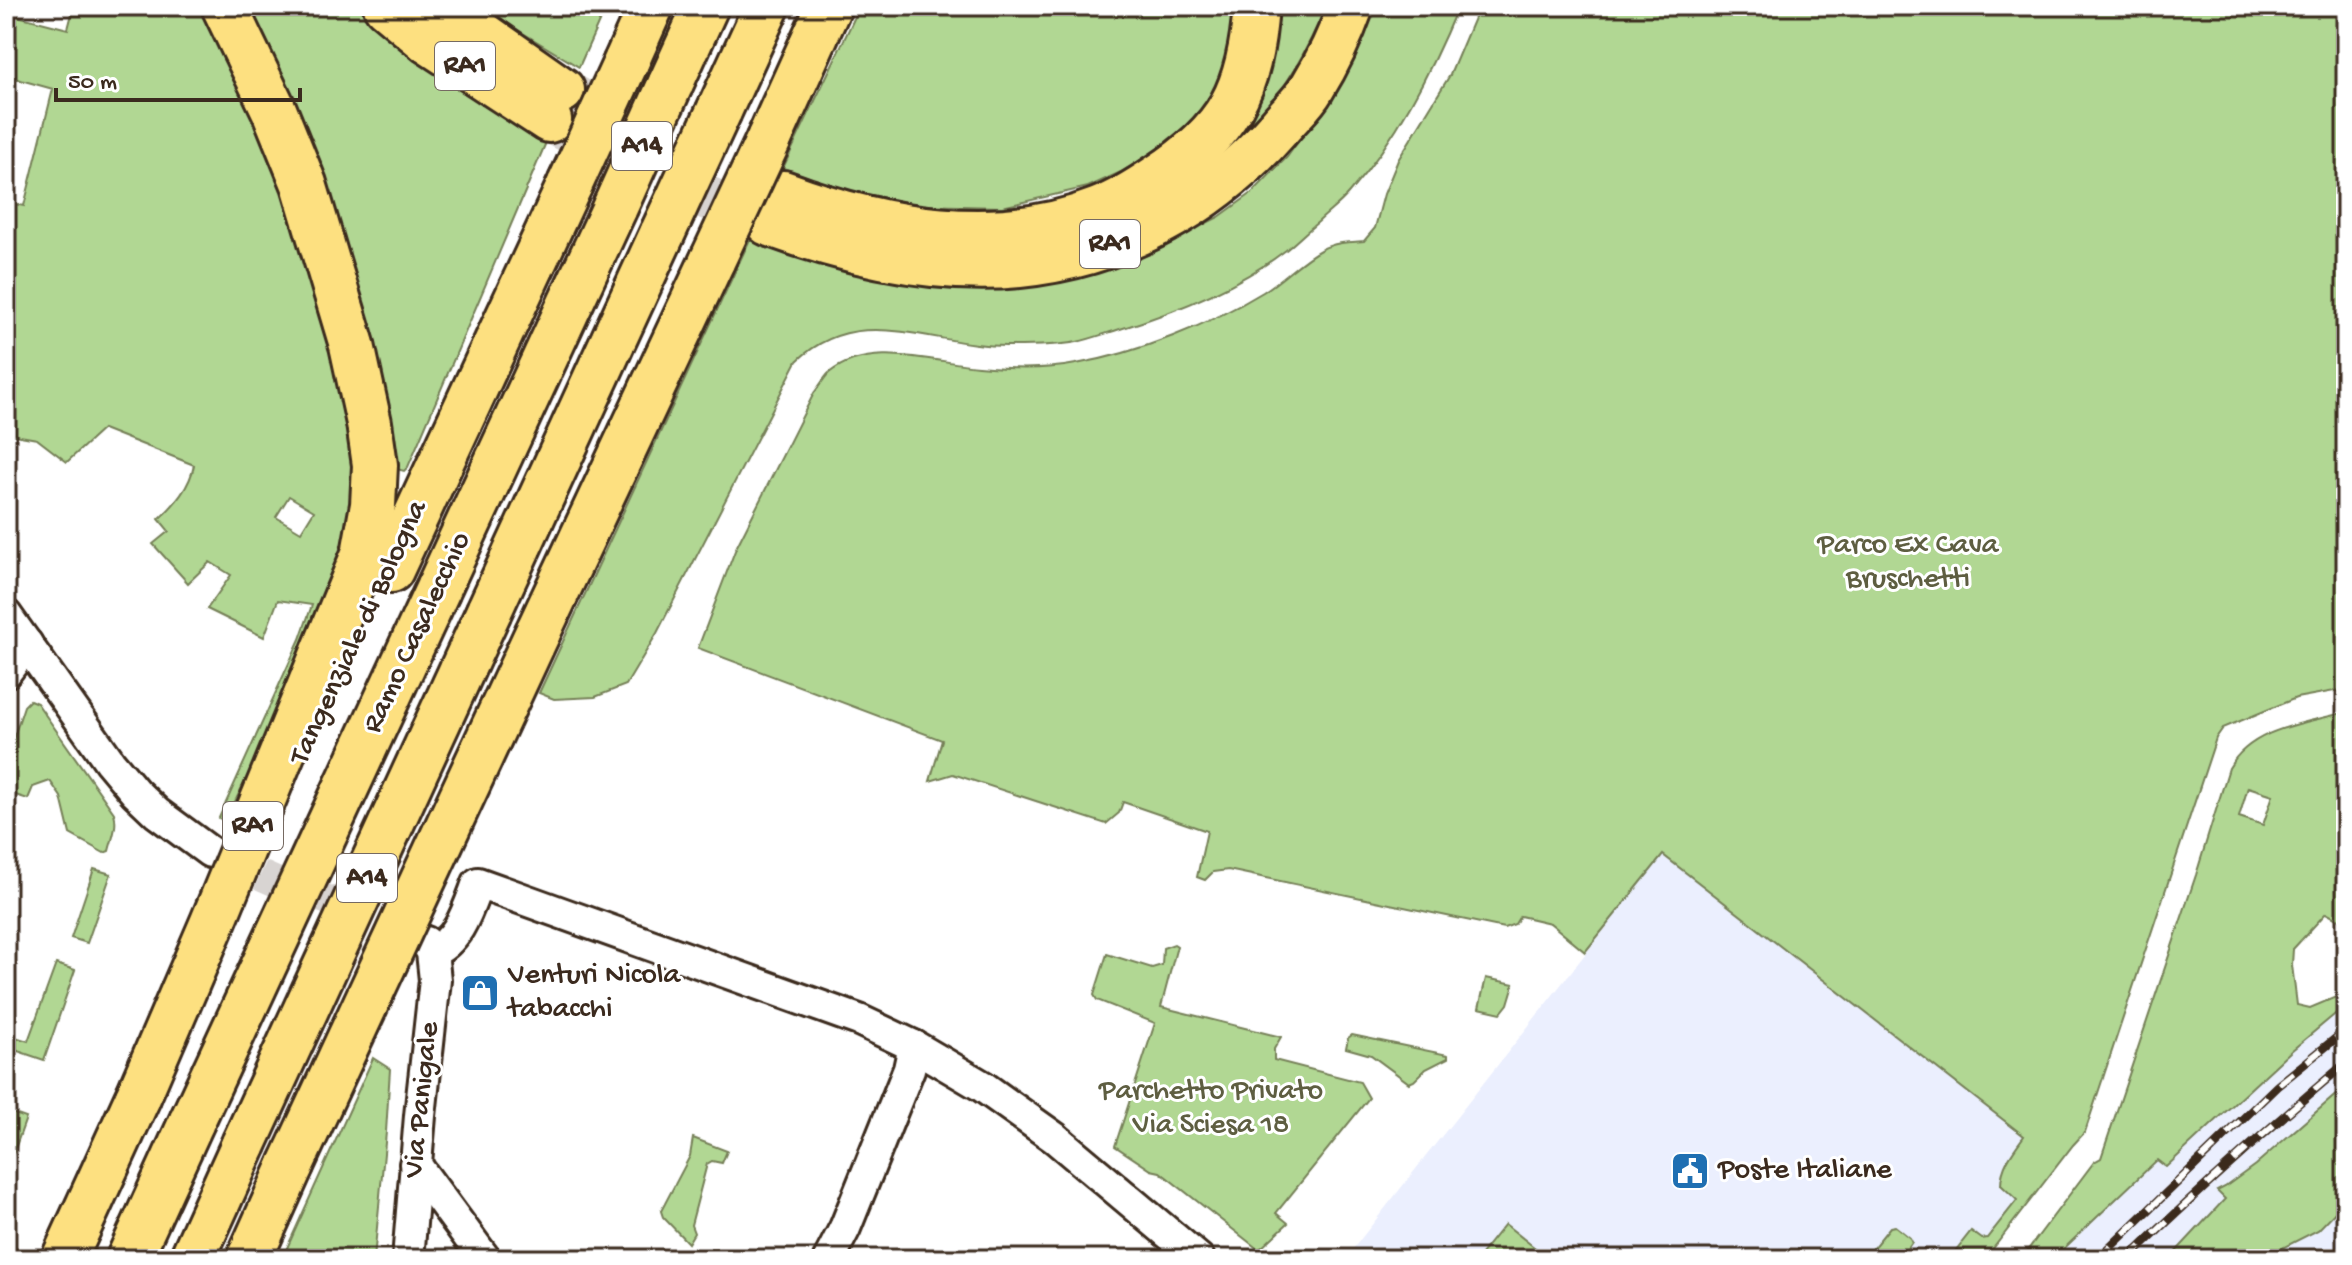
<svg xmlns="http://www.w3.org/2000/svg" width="2352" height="1265" viewBox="0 0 2352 1265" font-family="'Gochi Hand',sans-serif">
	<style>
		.built { fill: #ebeffe }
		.green { fill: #b1d793; stroke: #768058; stroke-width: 2; fill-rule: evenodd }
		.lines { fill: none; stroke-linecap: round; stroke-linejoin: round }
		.minor-tunnel { stroke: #d8d4d2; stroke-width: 30; stroke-dasharray: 30 15; stroke-linecap: butt }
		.motorway-tunnel { stroke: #d8d4d2; stroke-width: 44; stroke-dasharray: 44 22; stroke-linecap: butt }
		.minor-casing { stroke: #3b2a1e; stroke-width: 36 }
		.motorway-casing { stroke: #3b2a1e; stroke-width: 50 }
		.minor { stroke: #fff; stroke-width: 30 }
		.motorway { stroke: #fde080; stroke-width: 44 }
		.rail-casing { stroke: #3b2a1e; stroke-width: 9 }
		.rail { stroke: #fff; stroke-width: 6; stroke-dasharray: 18; stroke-linecap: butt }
		.motorway-bridge-casing { stroke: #3b2a1e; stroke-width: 50; stroke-linecap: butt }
		.motorway-bridge { stroke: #fde080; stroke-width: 44 }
		.labels { text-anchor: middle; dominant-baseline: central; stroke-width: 6; stroke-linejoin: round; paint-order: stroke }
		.shield { fill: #fff; stroke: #766a62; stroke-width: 2 }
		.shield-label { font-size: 28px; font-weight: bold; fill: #3b2a1e }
		.park-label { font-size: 30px; fill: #5e5e41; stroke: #fff }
		.street-label { font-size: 30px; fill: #3b2a1e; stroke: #fff }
		.poi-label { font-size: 30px; fill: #3b2a1e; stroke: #fff; text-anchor: start }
	</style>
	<rect width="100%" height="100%" fill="#fff"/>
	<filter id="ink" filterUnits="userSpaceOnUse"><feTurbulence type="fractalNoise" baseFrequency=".0125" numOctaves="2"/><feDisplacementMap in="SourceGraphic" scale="16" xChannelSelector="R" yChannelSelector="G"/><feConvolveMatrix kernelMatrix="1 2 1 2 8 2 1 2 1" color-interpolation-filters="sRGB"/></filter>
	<g filter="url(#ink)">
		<g class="built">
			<polygon points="1671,845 2073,1145 1985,1259 1345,1259"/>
			<polygon points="2346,1005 2346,1259 2053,1259 2157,1159 2167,1166 2291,1051"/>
		</g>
		<g class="green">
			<path d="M 74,6 L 209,6 L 218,23 L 311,261 L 358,467 L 341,560 L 287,695 L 225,822 L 219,818 L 300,639 L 312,605 L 278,600 L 264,637 L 207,609 L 231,575 L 210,562 L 188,583 L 153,544 L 169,531 L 159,519 C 175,504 190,487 194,465 L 103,429 L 67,462 L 37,439 L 9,434 L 6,435 L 6,202 L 24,206 L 53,89 L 6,76 L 6,13 L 68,29 ZM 289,496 L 314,511 L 301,532 L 276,517 Z"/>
			<polygon points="245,6 357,6 369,17 547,140 408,467 404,471 397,469"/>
			<polygon points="478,6 606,6 579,67"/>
			<polygon points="860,6 1237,6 1237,25 1218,87 1199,115 1152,153 1121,172 1088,187 1002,207 919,205 842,189 783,168"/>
			<path d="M 1273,6 L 1326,6 C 1313,37 1279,108 1248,123 L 1246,119 Z"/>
			<path d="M 1374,6 L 1458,6 C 1430,73 1397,138 1349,193 C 1340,204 1328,212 1318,222 C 1307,231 1297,241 1286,250 C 1237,288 1176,312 1117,330 C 1104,334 1090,339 1077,342 C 1056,346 1032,346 1010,346 C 936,348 860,300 797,361 L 657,633 L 626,685 L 595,697 L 554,699 L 539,693 L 752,235 L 1138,257 L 1219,217 L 1252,193 L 1287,157 L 1341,82 Z"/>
			<path d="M 1479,6 L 2346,6 L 2346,689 L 2296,698 L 2223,728 L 2216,738 L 2085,1132 L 2073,1145 L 1985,1259 L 1949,1259 L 1971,1231 L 1982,1239 L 1987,1238 L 2017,1200 L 2001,1185 C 2001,1166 2013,1151 2024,1136 L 1663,855 L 1585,952 L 1550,923 L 1520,916 L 1515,924 L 1504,928 L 1228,870 L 1213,872 L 1205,880 L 1197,877 L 1207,831 L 1123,802 L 1119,813 L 1106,824 L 953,774 L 930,781 L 942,740 L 698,648 L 736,548 L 814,393 C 819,387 824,378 829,373 C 869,340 933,362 978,366 C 1009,369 1045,370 1076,364 C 1138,353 1209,325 1263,292 C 1284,279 1301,260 1322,249 C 1335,242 1351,242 1364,241 L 1375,228 L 1384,194 L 1398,160 L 1450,75 Z"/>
			<path d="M 30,700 L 37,703 L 114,813 C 118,826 112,838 109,851 L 104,853 L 70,834 L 61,797 L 50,781 L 33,787 L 28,799 L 6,792 L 6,761 L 24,706 Z"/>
			<path d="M 2346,712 L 2346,915 L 2339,920 L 2326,913 L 2293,949 L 2292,965 L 2297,1005 L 2310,1008 L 2341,995 L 2346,990 L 2346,1005 L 2291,1051 L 2166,1167 L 2157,1160 L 2053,1259 L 2021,1259 L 2094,1162 L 2101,1158 L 2196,875 L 2229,768 C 2251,728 2306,723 2346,712 ZM 2248,787 L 2273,795 L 2263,825 L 2239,817 Z"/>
			<polygon points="94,869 111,874 87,943 71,938"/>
			<polygon points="1174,944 1177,946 1161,1007 1281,1037 1274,1049 1274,1060 1360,1082 1369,1098 1276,1213 1288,1223 1259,1250 1160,1172 1151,1170 1115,1146 1155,1023 1097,1000 1094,995 1107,954 1152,968 1162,965 1163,948"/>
			<polygon points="56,964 75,970 44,1060 6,1047 6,1034 28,1041"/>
			<polygon points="1486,978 1514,984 1508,1004 1501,1013 1479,1008"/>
			<polygon points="1352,1035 1448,1055 1448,1058 1426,1069 1414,1081 1409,1083 1371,1055 1346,1048 1348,1038"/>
			<polygon points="373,1058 390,1069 386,1132 374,1259 282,1259"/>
			<polygon points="2346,1086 2346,1201 2318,1230 2284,1247 2267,1259 2169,1259 2225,1199 2217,1191 2225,1187 2255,1165"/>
			<polygon points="6,1111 26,1118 6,1174"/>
			<polygon points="693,1138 727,1151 722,1163 712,1161 707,1164 691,1225 694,1233 688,1243 663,1217 661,1211 690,1156"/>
			<polygon points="1505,1224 1549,1259 1477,1259"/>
			<polygon points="1895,1226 1910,1238 1912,1242 1900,1259 1864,1259 1890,1227"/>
		</g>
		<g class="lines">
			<polyline class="minor-tunnel" points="219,857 276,882 395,923 416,934"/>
			<g class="motorway-tunnel">
				<path d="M 562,90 C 632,131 707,165 783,193"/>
				<path d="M 558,125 C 627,162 696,195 768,223"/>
			</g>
			<defs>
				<g id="minor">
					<polyline points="6,615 110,762 135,792 157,813 210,852"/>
					<polyline points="6,672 27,644"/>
					<path d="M 432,952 C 459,941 468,909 478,883 L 859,1020 L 914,1046 L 982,1086 L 1055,1138 L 1199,1259"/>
					<polyline points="415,1164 485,1259"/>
					<polyline points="408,1259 420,1116 435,980 432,952 426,942"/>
					<polyline points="829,1259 845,1228 909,1069 914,1046"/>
				</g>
				<g id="motorway">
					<polyline points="224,6 274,110 304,184 352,345 369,423 375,465 373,505 364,554"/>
					<polyline points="386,6 428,41 549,120"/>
					<polyline points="442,6 562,90"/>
					<polyline points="626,62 651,6"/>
					<polyline points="670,85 706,6"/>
					<polyline points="719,111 767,6"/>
					<polyline points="769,139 829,6"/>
					<path d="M 783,193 C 882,230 998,250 1099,210 C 1120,202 1139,190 1158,177 C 1229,131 1250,90 1256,6"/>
					<path d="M 768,223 C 846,252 935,273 1019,265 C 1122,255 1214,203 1281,125 C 1291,113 1304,102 1312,88 C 1328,62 1341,34 1351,6"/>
					<polyline points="391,570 570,184"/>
					<polyline points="438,589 615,207"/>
					<polyline points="489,611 663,232"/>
					<polyline points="538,632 713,259"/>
					<polyline points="64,1259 138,1097"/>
					<polyline points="129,1259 192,1121"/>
					<polyline points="192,1259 244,1144"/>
					<polyline points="249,1259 291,1165"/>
				</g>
			</defs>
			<use href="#minor" class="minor-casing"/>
			<use href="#motorway" class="motorway-casing"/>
			<use href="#minor" class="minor"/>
			<use href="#motorway" class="motorway"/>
			<defs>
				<g id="rail">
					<polyline points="2098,1259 2277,1086 2346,1030"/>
					<path d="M 2128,1259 C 2198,1191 2271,1126 2346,1063"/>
				</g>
			</defs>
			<use href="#rail" class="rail-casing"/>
			<use href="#rail" class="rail"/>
			<defs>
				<g id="motorway-bridge">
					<polyline points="570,184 626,62"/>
					<polyline points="615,207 670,85"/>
					<polyline points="663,232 719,111"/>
					<polyline points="713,259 769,139"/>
					<polyline points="138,1097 213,922 364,554"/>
					<polyline points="192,1121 438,589"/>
					<polyline points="244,1144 489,611"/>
					<polyline points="291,1165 538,632"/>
				</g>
			</defs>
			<use href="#motorway-bridge" class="motorway-bridge-casing"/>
			<use href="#motorway-bridge" class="motorway-bridge"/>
		</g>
	</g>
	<defs>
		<symbol id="shop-square" viewBox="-11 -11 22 22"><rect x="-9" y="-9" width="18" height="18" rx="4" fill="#1f6fb2" stroke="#fff"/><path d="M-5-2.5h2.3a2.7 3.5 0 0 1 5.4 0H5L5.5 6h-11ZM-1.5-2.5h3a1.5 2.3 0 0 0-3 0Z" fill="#fff"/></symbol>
		<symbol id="civic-square" viewBox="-11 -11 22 22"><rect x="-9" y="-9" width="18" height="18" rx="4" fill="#1f6fb2" stroke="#fff"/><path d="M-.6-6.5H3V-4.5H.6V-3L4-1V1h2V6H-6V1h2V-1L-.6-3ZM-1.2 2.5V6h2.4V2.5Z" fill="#fff"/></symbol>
	</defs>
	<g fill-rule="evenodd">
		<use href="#shop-square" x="458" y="971" width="44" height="44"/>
		<use href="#civic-square" x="1668" y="1149" width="44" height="44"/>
	</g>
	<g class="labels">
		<g class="shield">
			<rect x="435" y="42" width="60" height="48" rx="6"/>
			<rect x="612" y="122" width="60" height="48" rx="6"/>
			<rect x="1080" y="220" width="60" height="48" rx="6"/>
			<rect x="223" y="802" width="60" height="48" rx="6"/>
			<rect x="337" y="854" width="60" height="48" rx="6"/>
		</g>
		<g class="shield-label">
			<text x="465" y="66">RA1</text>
			<text x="642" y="146">A14</text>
			<text x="1110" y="244">RA1</text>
			<text x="253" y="826">RA1</text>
			<text x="367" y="878">A14</text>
		</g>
		<g class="park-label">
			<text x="1908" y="546">Parco Ex Cava<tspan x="1908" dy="34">Bruschetti</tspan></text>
			<text x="1211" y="1092">Parchetto Privato<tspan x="1211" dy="34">Via Sciesa 18</tspan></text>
		</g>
		<g class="street-label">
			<text transform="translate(360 633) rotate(-65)">Tangenziale di Bologna</text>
			<text transform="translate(418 633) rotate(-65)">Ramo Casalecchio</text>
			<text transform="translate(423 1100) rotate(-84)">Via Panigale</text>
		</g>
		<g class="poi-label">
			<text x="508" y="976">Venturi Nicola<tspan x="508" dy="34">tabacchi</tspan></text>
			<text x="1718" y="1171">Poste Italiane</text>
		</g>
	</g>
	<rect width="2352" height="1265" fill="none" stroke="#fff" stroke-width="32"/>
	<rect x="16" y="16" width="2320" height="1233" fill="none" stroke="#3b2a1e" stroke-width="3" filter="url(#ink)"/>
	<path d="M56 88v12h244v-12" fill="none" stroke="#3b2a1e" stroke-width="4"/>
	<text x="68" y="88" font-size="24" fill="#3b2a1e" stroke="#ffffff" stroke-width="6" paint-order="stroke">50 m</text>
</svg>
